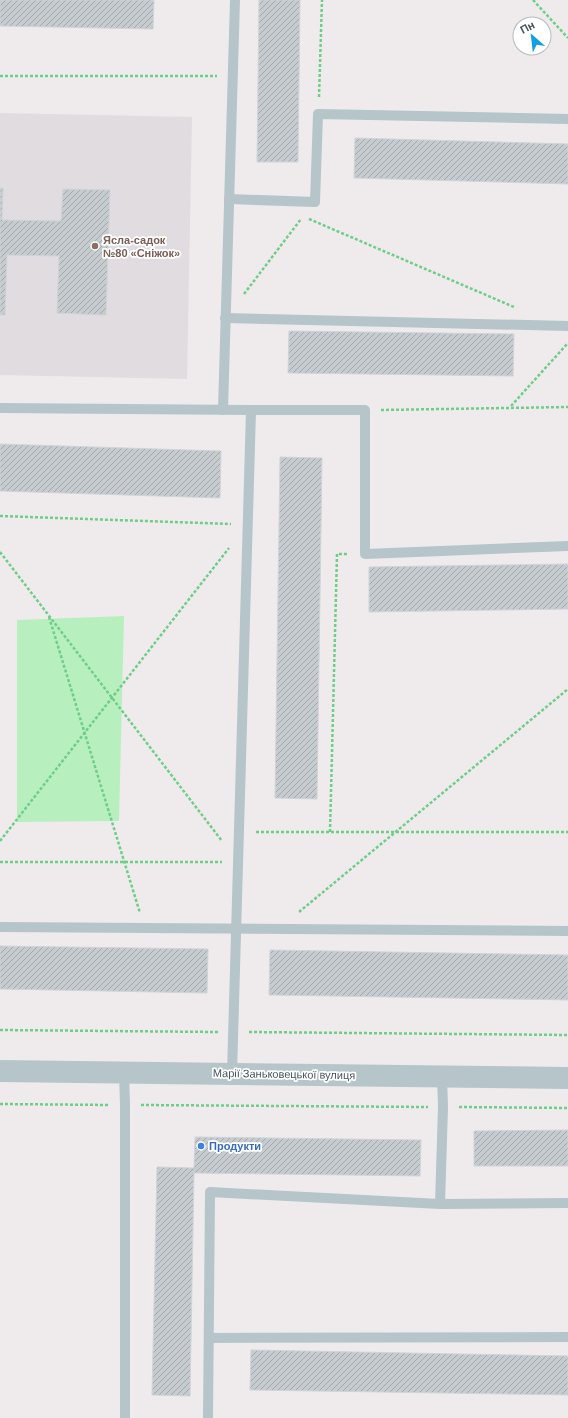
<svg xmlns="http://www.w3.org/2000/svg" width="568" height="1418" viewBox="0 0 568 1418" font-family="Helvetica,sans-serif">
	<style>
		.education { fill: #e0dcdf }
		.grass { fill: #b7efbf }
		.building { fill: url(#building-hatch); stroke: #cfd4d8 }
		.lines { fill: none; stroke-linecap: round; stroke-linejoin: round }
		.path { stroke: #6ece87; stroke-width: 2.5; stroke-dasharray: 3 2; stroke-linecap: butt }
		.service { stroke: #b6c5ca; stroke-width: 10 }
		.tertiary { stroke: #b6c5ca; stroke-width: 22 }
		.education-dot { fill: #8d6e63; stroke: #fff; stroke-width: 1.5 }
		.shop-dot { fill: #3f7fe0; stroke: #fff; stroke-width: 1.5 }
		.labels { text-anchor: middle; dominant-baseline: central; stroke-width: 3.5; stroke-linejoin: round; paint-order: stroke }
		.education-label { font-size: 11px; font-weight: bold; fill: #785e54; stroke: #fff; text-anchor: start }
		.street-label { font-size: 11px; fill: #44555a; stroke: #fff }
		.shop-label { font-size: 11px; font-weight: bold; fill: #366cbe; stroke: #fff; text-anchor: start }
	</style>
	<defs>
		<pattern id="building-hatch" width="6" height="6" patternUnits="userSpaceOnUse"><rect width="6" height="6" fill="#c5cbcf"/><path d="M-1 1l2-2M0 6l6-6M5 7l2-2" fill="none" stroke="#a2a8ab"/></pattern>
	</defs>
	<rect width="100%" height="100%" fill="#efebec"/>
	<polygon class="education" points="0,113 192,117 187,379 0,375"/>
	<polygon class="grass" points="124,616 119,821 17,822 17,620"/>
	<g class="building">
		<polygon points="0,0 154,0 153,29 0,26"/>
		<polygon points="259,0 300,0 298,162 257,162"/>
		<polygon points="355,138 568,144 568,184 354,178"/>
		<polygon points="0,188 3,188 2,220 61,221 63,189 110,190 106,315 57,313 59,256 7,255 5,315 0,315"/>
		<polygon points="289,331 514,334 513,376 288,373"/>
		<polygon points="0,444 221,451 220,498 0,491"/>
		<polygon points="280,457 322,458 317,799 275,798"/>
		<polygon points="568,564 568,609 369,612 369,567"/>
		<polygon points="0,946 208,949 207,993 0,989"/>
		<polygon points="270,950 568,955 568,1000 269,995"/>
		<polygon points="568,1130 568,1166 474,1166 474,1131"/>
		<polygon points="195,1137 421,1140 420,1176 194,1173 190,1396 152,1395 157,1167 194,1168"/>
		<polygon points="251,1350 568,1356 568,1395 250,1390"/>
	</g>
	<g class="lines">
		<g class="path">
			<polyline points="533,0 568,38"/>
			<polyline points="0,76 217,76"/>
			<polyline points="319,97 322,0"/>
			<polyline points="309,219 514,307"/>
			<polyline points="244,294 301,219"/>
			<polyline points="511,406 568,343"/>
			<polyline points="381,410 568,407"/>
			<polyline points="0,516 231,524"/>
			<polyline points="0,552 222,841"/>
			<polyline points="49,617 140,913"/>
			<polyline points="256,832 568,832"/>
			<polyline points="330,832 337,554 348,554"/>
			<polyline points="0,841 229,548"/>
			<polyline points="0,862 222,862"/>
			<polyline points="299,912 568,689"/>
			<polyline points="0,1030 218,1032"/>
			<polyline points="249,1032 568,1035"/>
			<polyline points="0,1104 110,1105"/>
			<polyline points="141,1105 428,1107"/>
			<polyline points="459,1107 568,1108"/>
		</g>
		<g class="service">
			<polyline points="229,199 315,202 318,114 568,119"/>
			<polyline points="225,318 568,326"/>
			<polyline points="0,408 251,410 232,1074"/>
			<polyline points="223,410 235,0"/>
			<polyline points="251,410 365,410 365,554 568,546"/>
			<polyline points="0,927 568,931"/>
			<polyline points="124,1073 125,1105 125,1418"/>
			<polyline points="440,1204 568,1203"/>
			<polyline points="209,1338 568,1337"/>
			<polyline points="208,1418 210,1192 440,1204 443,1107 442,1076"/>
		</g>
		<polyline class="tertiary" points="0,1071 568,1078"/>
	</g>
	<circle class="education-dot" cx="95" cy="246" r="4"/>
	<circle class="shop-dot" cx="201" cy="1146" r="4"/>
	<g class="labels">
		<g class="education-label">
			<text x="103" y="240">Ясла-садок<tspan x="103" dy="13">№80 «Сніжок»</tspan></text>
		</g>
		<g class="street-label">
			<text transform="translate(284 1074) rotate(1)">Марії Заньковецької вулиця</text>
		</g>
		<g class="shop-label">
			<text x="209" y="1146">Продукти</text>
		</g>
	</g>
	<g transform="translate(532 36) rotate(332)"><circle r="19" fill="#ffffff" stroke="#b4bbbd"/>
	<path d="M0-3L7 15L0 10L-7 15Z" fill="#13a0e1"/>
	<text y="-6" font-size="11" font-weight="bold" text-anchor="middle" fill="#44555a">Пн</text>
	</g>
</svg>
